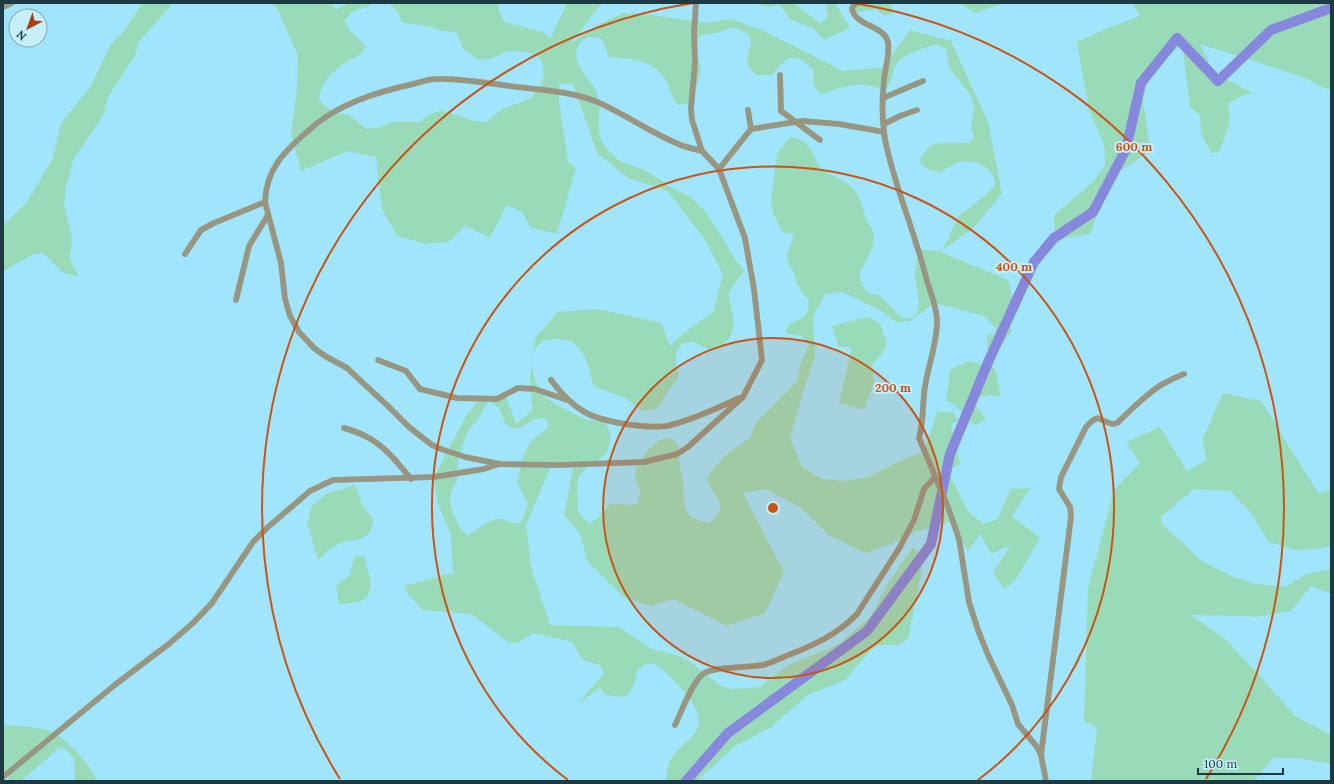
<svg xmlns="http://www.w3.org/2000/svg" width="1334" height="784" viewBox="0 0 1334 784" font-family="Lora,serif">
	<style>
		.green { fill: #99dbb8; fill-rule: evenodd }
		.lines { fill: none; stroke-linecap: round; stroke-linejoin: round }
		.river { stroke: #8588dc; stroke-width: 10 }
		.minor-casing { stroke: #86c3d7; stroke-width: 6 }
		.minor { stroke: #99957e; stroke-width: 5.5 }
		.ring { fill: none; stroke: #ca5414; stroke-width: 2 }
		.centre { fill: #ca5414; stroke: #c6eefb; stroke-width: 2 }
		.ring-label { font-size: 12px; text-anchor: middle; font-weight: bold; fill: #ca5414; stroke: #c6eefb; stroke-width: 4; stroke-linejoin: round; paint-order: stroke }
	</style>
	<rect width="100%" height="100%" fill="#a0e5fc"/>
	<g class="green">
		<polygon points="142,3 173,3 138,43 136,54 108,97 103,116 74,158 66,186 64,206 72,237 70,259 79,277 62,272 43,253 34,254 3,271 3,226 27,202 52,160 61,123 91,86 111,44 124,31"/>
		<path d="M 270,3 L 329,3 L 337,9 L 349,3 L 376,3 L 351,13 L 344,21 L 350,31 L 366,46 C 358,59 356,56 345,63 C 332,71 320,85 319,100 L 332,112 L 349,115 L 367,129 L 378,128 L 392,122 L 421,122 L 424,118 L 440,110 L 474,121 L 486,122 L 503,109 L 531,98 L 541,85 L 544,74 L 542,62 L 539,57 L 527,52 L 508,51 L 490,59 L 478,60 L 463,48 L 456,32 L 441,31 L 431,27 L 402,22 L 398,12 L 388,3 L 499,3 L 498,8 L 504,22 L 543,32 L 550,39 L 567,3 L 602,3 L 570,44 L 602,23 L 623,13 L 646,14 L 705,23 L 731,19 L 766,32 L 843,71 L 886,67 L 891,56 L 910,30 L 951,41 L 988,122 L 1002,194 L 973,228 L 940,252 L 1008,280 L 1014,301 L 1005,316 L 1012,331 L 994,355 L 987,349 L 987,335 L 994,334 L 996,328 L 984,316 L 934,303 L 910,321 L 896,322 L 880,310 L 842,292 L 825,294 L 813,316 L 815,356 L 805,386 L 790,438 L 802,467 L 822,479 L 846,481 L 868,477 L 903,460 L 925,451 L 937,412 L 953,412 L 959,421 L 951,424 L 960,464 L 948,471 L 968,511 L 983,524 L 998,519 L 1010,489 L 1030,488 L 1012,516 L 1040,538 L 1016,579 L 1004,589 L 993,573 L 1011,545 L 991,554 L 980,534 L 968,552 L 952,521 L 915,532 L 893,543 L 865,553 L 829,535 L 800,507 L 765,489 L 743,493 L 784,572 L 765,613 L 727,626 L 673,599 L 651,606 L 623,597 L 588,562 L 579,532 L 564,515 L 574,464 L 552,464 L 526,525 L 531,567 L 550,625 L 619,627 L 652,649 L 680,656 L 689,661 L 721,686 L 731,689 L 752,688 L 761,686 L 790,664 L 836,646 L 870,617 L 887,585 L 913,547 L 921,557 L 922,568 L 908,639 L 899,645 L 879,645 L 871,650 L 845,680 L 808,695 L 771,727 L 734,747 L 697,781 L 665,781 C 667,774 668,763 672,757 C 679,747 691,740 697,730 C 708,708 669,676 655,663 C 631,665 640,675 631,690 C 630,693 627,695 624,697 L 605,695 L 600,688 L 577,704 L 604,674 L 601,666 L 583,660 L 572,642 L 534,633 L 517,643 L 508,642 L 471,614 L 422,610 L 404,589 L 407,585 L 453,573 L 451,535 L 438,504 L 434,477 L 466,416 L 482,395 L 506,396 L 516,424 L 532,410 L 530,379 L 535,338 L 558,312 L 599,309 L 661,323 L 670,346 L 683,334 L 714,311 L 723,274 L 705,240 L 668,191 L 628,178 L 597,153 L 573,84 L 559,84 L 559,102 L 568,162 L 576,168 L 557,234 L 530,227 L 522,212 L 507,205 L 490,238 L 466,226 L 448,242 L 425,244 L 397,236 L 382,209 L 376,157 L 347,151 L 301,171 L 291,134 L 297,89 L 298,56 L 277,8 ZM 733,27 C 766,38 743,48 748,65 C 749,68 753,72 756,75 L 772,75 C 788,54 795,51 814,71 L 814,86 L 821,94 C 835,89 850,84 865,85 C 873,85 879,90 887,88 C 892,81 892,74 895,66 C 899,55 926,48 937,44 L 946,49 L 950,69 L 970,94 L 974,106 L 971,130 L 974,135 L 972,140 L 968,143 L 940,143 L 930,146 L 920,159 L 921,164 C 926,168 931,171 938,172 C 942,172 946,169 949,167 C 962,159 971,160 984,167 C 991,171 995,177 995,185 L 985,196 L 959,215 L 943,249 L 935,251 L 920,249 L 918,251 L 915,275 L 919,305 L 916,315 L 911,318 L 902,318 L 879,295 L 869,294 L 862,285 L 859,274 C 864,263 878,245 873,231 C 870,225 865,219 864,212 C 860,199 858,192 847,183 C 839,177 828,176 821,168 C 818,166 817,161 815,158 C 809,144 806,141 791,137 L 777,153 L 771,202 L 773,214 L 784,234 L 791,232 L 794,235 L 788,252 L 787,260 L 796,278 L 796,283 L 809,301 C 808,305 808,308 807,311 C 803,324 787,318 786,333 L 802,336 L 809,345 L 800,365 L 797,381 L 756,423 L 750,438 L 727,454 L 710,473 L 707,478 L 708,483 L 719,501 L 720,506 L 719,512 L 712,521 L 708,523 C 680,517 684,504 683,481 C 682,476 681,471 680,466 C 679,459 679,453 679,447 C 676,443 672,438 667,438 C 653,439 636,463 635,475 C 635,480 639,485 640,490 C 640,494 638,499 638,503 L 633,505 L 611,504 L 597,519 L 591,523 L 586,521 L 578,512 C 578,505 576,485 578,479 C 588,459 612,462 610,435 C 610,432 609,428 607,426 C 602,420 595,421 587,420 C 582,418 576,415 571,412 C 552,403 539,397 534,376 C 529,355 535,337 559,339 C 566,340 571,340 576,345 C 587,355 590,372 593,386 L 625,398 L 643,411 L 658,408 L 670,388 L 679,377 C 675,364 673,353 683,343 L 694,342 L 708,349 L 723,345 L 731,336 L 734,322 L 728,293 L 744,271 C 739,264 734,258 730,251 C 718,231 708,210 688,196 C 684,193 679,192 674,189 C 665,184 656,176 646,171 C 631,164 621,165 609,151 C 591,131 603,119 598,97 C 595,83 579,72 576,57 C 575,53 579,44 582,41 C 587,35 596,37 602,39 L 609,57 C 631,59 655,59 667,83 C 671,91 671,96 678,105 L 691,104 C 694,94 702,75 700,64 C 698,56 694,51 694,43 L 701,35 L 717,33 ZM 491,402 L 499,408 L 505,423 L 513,429 L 524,426 L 535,419 L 546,418 L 548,423 L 548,428 L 532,440 L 524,454 L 517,482 L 528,505 L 522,520 L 519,523 C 511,524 507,520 500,519 C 492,517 475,531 468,536 L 461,529 L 453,514 L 450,503 L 451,492 L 458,478 L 458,459 L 468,430 L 479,418 L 486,404 Z"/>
		<polygon points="756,3 794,3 821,24 828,16 826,3 835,3 850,28 824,40 814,29 790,19 780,5 768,7"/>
		<polygon points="858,3 894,3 892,5 892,14 883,15 876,9 857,13 854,7"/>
		<polygon points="959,3 1005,3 975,13"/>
		<polygon points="1132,3 1216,3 1218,4 1219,3 1331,3 1331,91 1303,77 1200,44 1213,71 1253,94 1241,96 1228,104 1230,122 1219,153 1211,153 1201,133 1200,115 1190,107 1182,43 1164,61 1140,76 1150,151 1111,177 1090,234 1055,240 1054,215 1091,184 1105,166 1104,144 1089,110 1077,42 1106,29 1140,16"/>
		<polygon points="867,317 880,323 887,344 881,355 872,364 874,382 864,410 839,403 852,347 839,347 832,326"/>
		<polygon points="969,361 995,369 1001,396 987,395 972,400 986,419 975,426 953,403 946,401 950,370"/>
		<polygon points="1223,393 1261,401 1318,493 1331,489 1331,546 1317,549 1296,550 1269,542 1251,513 1230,491 1194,489 1161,517 1162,524 1202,561 1231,576 1255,584 1285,587 1307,574 1331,569 1331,594 1311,586 1291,611 1256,617 1248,616 1191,615 1224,638 1260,676 1295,716 1331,735 1331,764 1297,758 1273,758 1254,781 1091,781 1097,728 1084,721 1088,589 1114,490 1140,463 1126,442 1160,427 1187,471 1207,460 1202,441"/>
		<path d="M 355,485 L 362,505 L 374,520 C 367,547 354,535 335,546 C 329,549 323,555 318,560 L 307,523 L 312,506 L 326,494 Z"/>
		<path d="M 364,556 C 367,570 379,594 361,601 C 354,603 346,603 339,604 L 336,586 L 350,575 L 354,557 Z"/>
		<path d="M 7,725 C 21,726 35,727 48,730 C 62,734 93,767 97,781 L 75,781 L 74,758 L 66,749 L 59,748 L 21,781 L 12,781 L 3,775 L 3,726 Z"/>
	</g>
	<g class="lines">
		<polyline class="river" points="686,781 728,733 867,631 931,544 950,454 989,360 1034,262 1054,238 1093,212 1126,149 1141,83 1177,38 1218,81 1271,30 1331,8"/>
		<defs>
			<g id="minor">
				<path d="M 696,3 L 694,32 L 695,62 L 691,108 L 692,120 L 702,151 L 719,169 L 745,238 L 754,289 L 762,360 L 743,397 L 688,447 L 677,454 L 644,462 L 559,465 L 500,464 L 465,457 L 441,449 L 432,445 L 409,427 L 390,408 L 347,368 L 325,356 L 314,348 L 299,332 L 290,316 L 285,299 L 281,263 L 265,202 C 266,168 285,151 309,130 C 337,104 377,92 413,84 C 421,82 429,79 437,79 C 464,78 491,84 518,87 C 544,90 571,92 595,101 C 623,113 648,131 676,143 C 684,147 693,149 702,151"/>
				<path d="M 856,3 L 852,8 C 854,26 884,25 888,42 C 890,55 885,68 884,81 C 882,98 882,116 884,132 C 886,151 893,170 898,188 C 908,219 919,249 927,281 C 931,293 936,306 937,319 C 938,340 928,366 925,387 C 922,404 924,421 919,438 L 948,507 L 959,539 L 969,602 L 978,630 L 988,655 L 1012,705 L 1018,724 L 1037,747 L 1041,755 L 1046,781"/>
				<polyline points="3,7 12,3"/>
				<polyline points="780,75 781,111 820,140"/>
				<polyline points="883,98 923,81"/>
				<polyline points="748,110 751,129"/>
				<polyline points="884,124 900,116 917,110"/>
				<polyline points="719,169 751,129 802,121 839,124 884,132"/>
				<polyline points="185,254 201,230 214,223 265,202"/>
				<polyline points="236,300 249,246 268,215"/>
				<polyline points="378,360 406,371 420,389 457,398 497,399 518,388 535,389 567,400"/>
				<path d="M 551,380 C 575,412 591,419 631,425 C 643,426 655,428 667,426 C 692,420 716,409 739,398"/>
				<path d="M 344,428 C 351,430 358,432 365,436 C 383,444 398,463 411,479"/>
				<path d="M 675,725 C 681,713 692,682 703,674 C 715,666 747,668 763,665 C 771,663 779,659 786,656 C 812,646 837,635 857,614 L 900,547 L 914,520 L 924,489 L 935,477"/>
				<path d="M 1041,755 L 1071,517 L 1070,507 L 1059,489 L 1061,477 L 1086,427 L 1092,421 L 1097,418 L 1112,424 L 1117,423 C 1131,410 1144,396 1161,385 C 1168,381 1176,377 1184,374"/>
				<polyline points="3,777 116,684 170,643 193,623 212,603 253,542 268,527 310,491 333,480 434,477 484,469 499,464"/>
			</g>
		</defs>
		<use href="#minor" class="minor-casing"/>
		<use href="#minor" class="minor"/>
	</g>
	<circle cx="773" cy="508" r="170" fill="#ca5414" fill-opacity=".12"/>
	<g class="ring">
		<circle cx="773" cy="508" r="170"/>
		<path d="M568 780A341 341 0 1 1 978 780"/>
		<path d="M340 779A511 511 0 0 1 693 3M853 3A511 511 0 0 1 1206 779"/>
	</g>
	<circle cx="773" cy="508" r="6" class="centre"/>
	<g class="ring-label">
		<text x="1134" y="151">600 m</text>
		<text x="1014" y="271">400 m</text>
		<text x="893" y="392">200 m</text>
	</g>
	<rect width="1334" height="784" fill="none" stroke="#1d3a43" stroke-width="8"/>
	<g transform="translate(28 28) rotate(221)"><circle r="19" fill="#c6eefb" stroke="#82a6b1"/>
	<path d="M0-3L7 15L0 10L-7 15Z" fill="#a54015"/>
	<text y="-6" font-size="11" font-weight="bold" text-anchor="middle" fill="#1d3a43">N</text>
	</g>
	<path d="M1198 768v6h85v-6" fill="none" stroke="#1d3a43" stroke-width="2"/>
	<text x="1204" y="768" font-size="12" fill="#1d3a43" stroke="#c6eefb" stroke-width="3" paint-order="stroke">100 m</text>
</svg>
